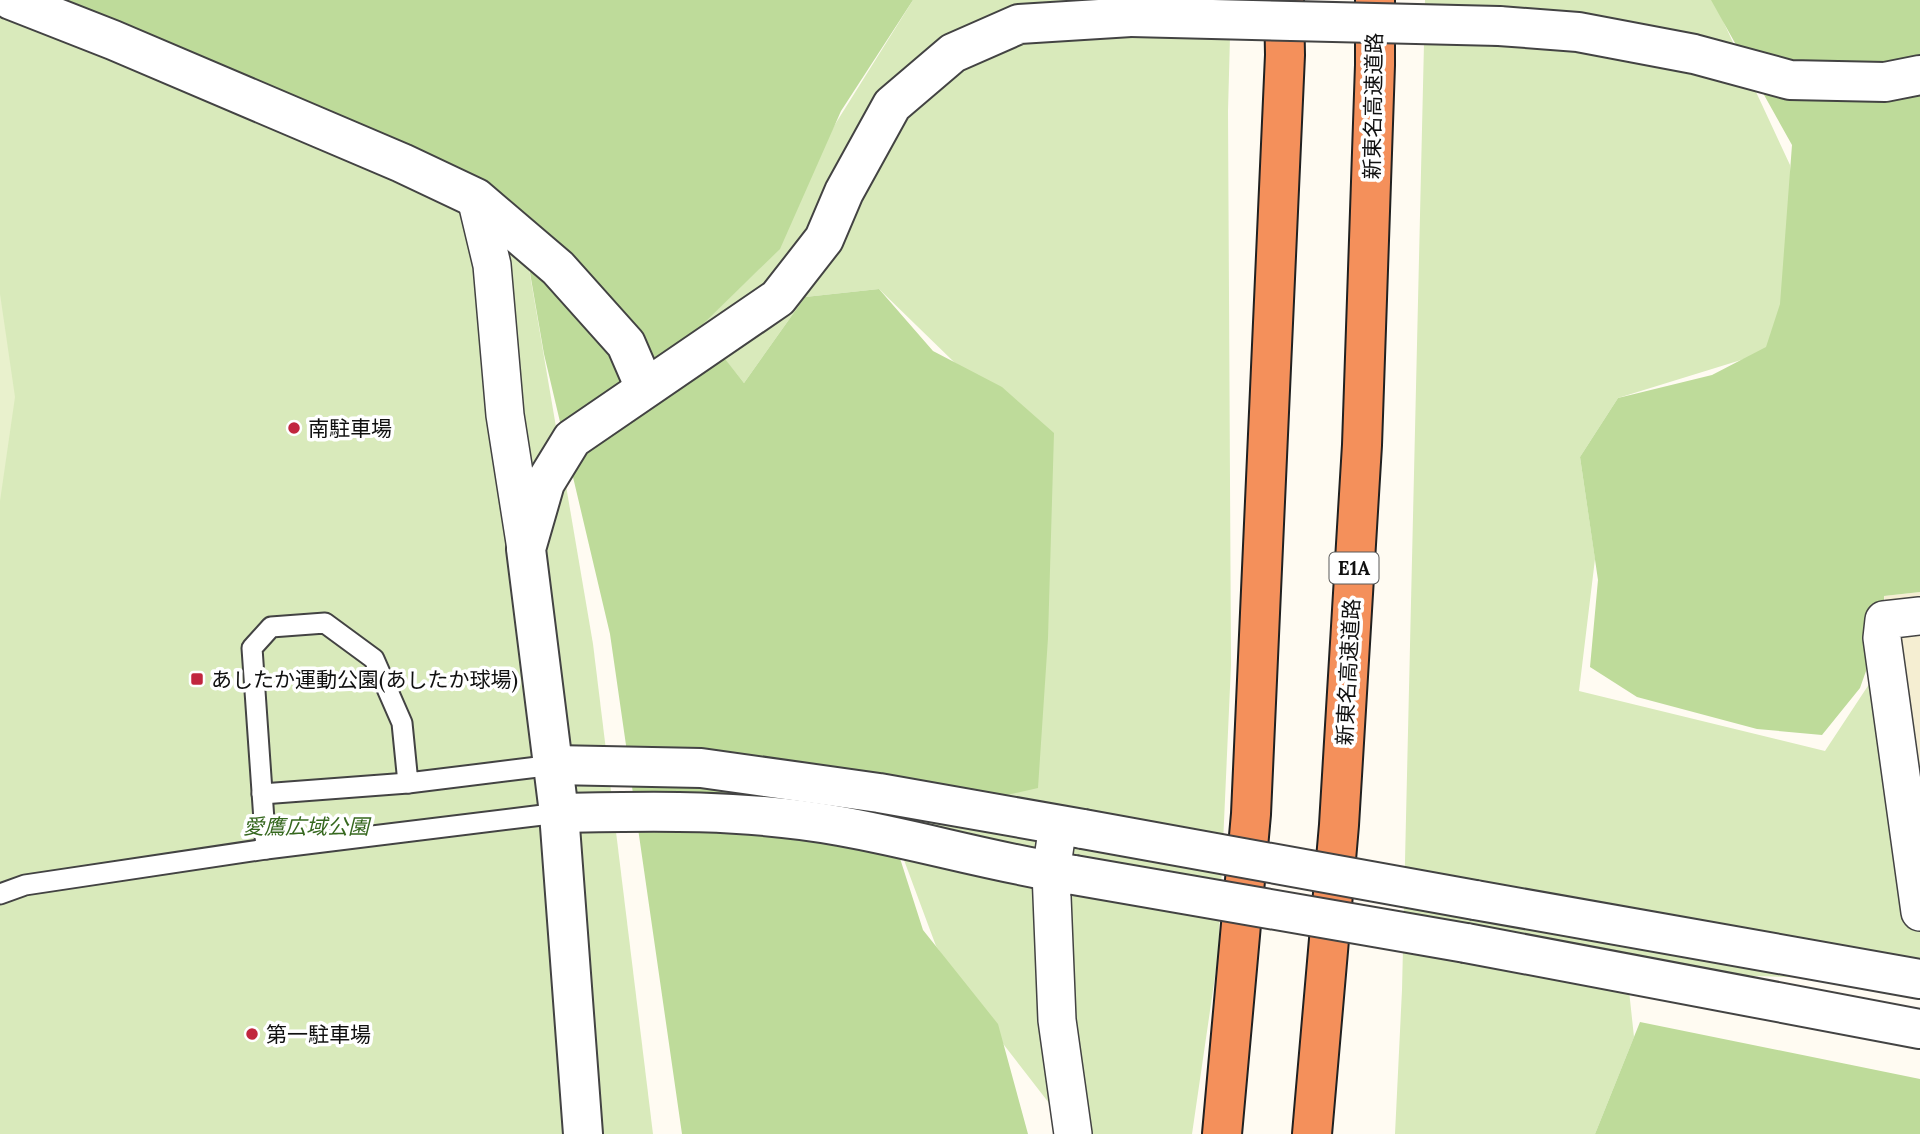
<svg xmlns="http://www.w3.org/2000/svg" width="1920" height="1134" viewBox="0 0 1920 1134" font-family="Lora,'Noto Sans JP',serif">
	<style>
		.farmland { fill: #f5eed2 }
		.green { fill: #d9eabb }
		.forest { fill: #bedb9a }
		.pitch { fill: #e9f1cd }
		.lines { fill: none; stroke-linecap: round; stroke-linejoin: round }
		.service-casing { stroke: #434343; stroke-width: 23 }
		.minor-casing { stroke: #434343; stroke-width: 40 }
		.tertiary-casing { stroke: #434343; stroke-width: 42 }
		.motorway-casing { stroke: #212121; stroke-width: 42 }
		.service { stroke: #fff; stroke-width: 19 }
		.minor { stroke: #fff; stroke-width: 37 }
		.tertiary { stroke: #fff; stroke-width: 38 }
		.motorway { stroke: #f4905b; stroke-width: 38 }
		.tertiary-bridge-casing { stroke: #434343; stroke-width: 42; stroke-linecap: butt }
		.tertiary-bridge { stroke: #fff; stroke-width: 38 }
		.poi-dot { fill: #c1263e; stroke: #fff; stroke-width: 2.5 }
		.labels { text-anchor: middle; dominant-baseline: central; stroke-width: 7; stroke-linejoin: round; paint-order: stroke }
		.shield { fill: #fff; stroke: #585858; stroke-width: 2 }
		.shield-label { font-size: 19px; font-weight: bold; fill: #101010 }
		.street-label { font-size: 21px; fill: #101010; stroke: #fff }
		.poi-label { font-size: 21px; fill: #101010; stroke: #fff; text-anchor: start }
		.park-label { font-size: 21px; font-style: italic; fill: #36681f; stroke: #fff }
	</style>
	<rect width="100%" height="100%" fill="#fffbf2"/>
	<polygon class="farmland" points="1920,592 1920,813 1884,596"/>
	<g class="green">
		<polygon points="0,0 370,135 526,251 593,644 653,1134 0,1134"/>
		<polygon points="913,0 1231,0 1228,111 1231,665 1218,956 1192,1134 1073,1134 1004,1045 936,946 879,793 1053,433 954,362 879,289 805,297 744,383 699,327 759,269 834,126"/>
		<polygon points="1425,0 1718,0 1724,23 1790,165 1790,345 1618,398 1580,457 1595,559 1579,691 1825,751 1885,660 1920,913 1920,981 1627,972 1634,1037 1595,1134 1395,1134 1402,990"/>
	</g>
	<g class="forest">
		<polygon points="11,0 913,0 841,111 780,249 700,327 744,383 805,297 879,289 933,351 1002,387 1054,433 1048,638 1038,788 975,802 879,793 923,930 998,1024 1028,1134 682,1134 610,634 544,354 524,238"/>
		<polygon points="1711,0 1920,0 1920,592 1884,596 1884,620 1860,688 1822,735 1757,729 1637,697 1590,667 1598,580 1580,457 1618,398 1712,375 1766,347 1780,304 1792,145"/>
		<polygon points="1640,1022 1920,1079 1920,1134 1595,1134"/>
	</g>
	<polygon class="pitch" points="0,294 15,397 0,501"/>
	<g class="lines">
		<defs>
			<g id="service">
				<polyline points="262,794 408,783"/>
				<polyline points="266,849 252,648 271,627 325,623 374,659 402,723 408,783 554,765"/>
				<polyline points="0,894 25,885 266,849 559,813"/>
			</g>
			<g id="minor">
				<polyline points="476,198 492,265 505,415 526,549"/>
				<polyline points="1920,616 1884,620 1882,638 1920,912"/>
				<polyline points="1058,825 1051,872 1057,1020 1073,1134"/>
			</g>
			<g id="tertiary">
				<polyline points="11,0 113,40 402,163 476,198 558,268 626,344 645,388"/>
				<polyline points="1499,26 1578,32 1694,54 1790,80 1885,82 1920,75"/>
				<polyline points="554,765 701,768 879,793 1083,829"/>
				<path d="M 559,813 C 653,811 747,809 840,826 C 919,840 995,863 1074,875"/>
				<polyline points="1475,900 1920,979"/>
				<polyline points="1466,943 1920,1029"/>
				<polyline points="583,1134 559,813 526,549 545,483 572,439 778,298 824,239 844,192 892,105 953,53 1019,24 1131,17"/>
			</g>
			<g id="motorway">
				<polyline points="1222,1134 1251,814 1285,55 1284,0"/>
				<polyline points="1312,1134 1339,825 1362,445 1375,65 1375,0"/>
			</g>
		</defs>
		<use href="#service" class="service-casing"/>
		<use href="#minor" class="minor-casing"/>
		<use href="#tertiary" class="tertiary-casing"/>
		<use href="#motorway" class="motorway-casing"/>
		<use href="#service" class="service"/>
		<use href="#minor" class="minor"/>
		<use href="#tertiary" class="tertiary"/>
		<use href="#motorway" class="motorway"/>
		<defs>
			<g id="tertiary-bridge">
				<polyline points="1131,17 1499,26"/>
				<polyline points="1083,829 1475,900"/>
				<polyline points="1074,875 1466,943"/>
			</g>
		</defs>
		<use href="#tertiary-bridge" class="tertiary-bridge-casing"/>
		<use href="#tertiary-bridge" class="tertiary-bridge"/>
	</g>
	<g class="poi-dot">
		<circle cx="294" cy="428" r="7"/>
		<rect x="190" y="672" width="14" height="14" rx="3.5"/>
		<circle cx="252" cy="1034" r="7"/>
	</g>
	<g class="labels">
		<rect class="shield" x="1329.5" y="552.5" width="49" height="31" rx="5"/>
		<g class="shield-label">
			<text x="1354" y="568">E1A</text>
		</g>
		<g class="street-label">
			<text transform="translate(1373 106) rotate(-89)">新東名高速道路</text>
			<text transform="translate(1348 672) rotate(-87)">新東名高速道路</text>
		</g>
		<g class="poi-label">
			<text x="308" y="428">南駐車場</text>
			<text x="211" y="679">あしたか運動公園(あしたか球場)</text>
			<text x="266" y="1034">第一駐車場</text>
		</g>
		<g class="park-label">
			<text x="306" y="826">愛鷹広域公園</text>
		</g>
	</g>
</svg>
